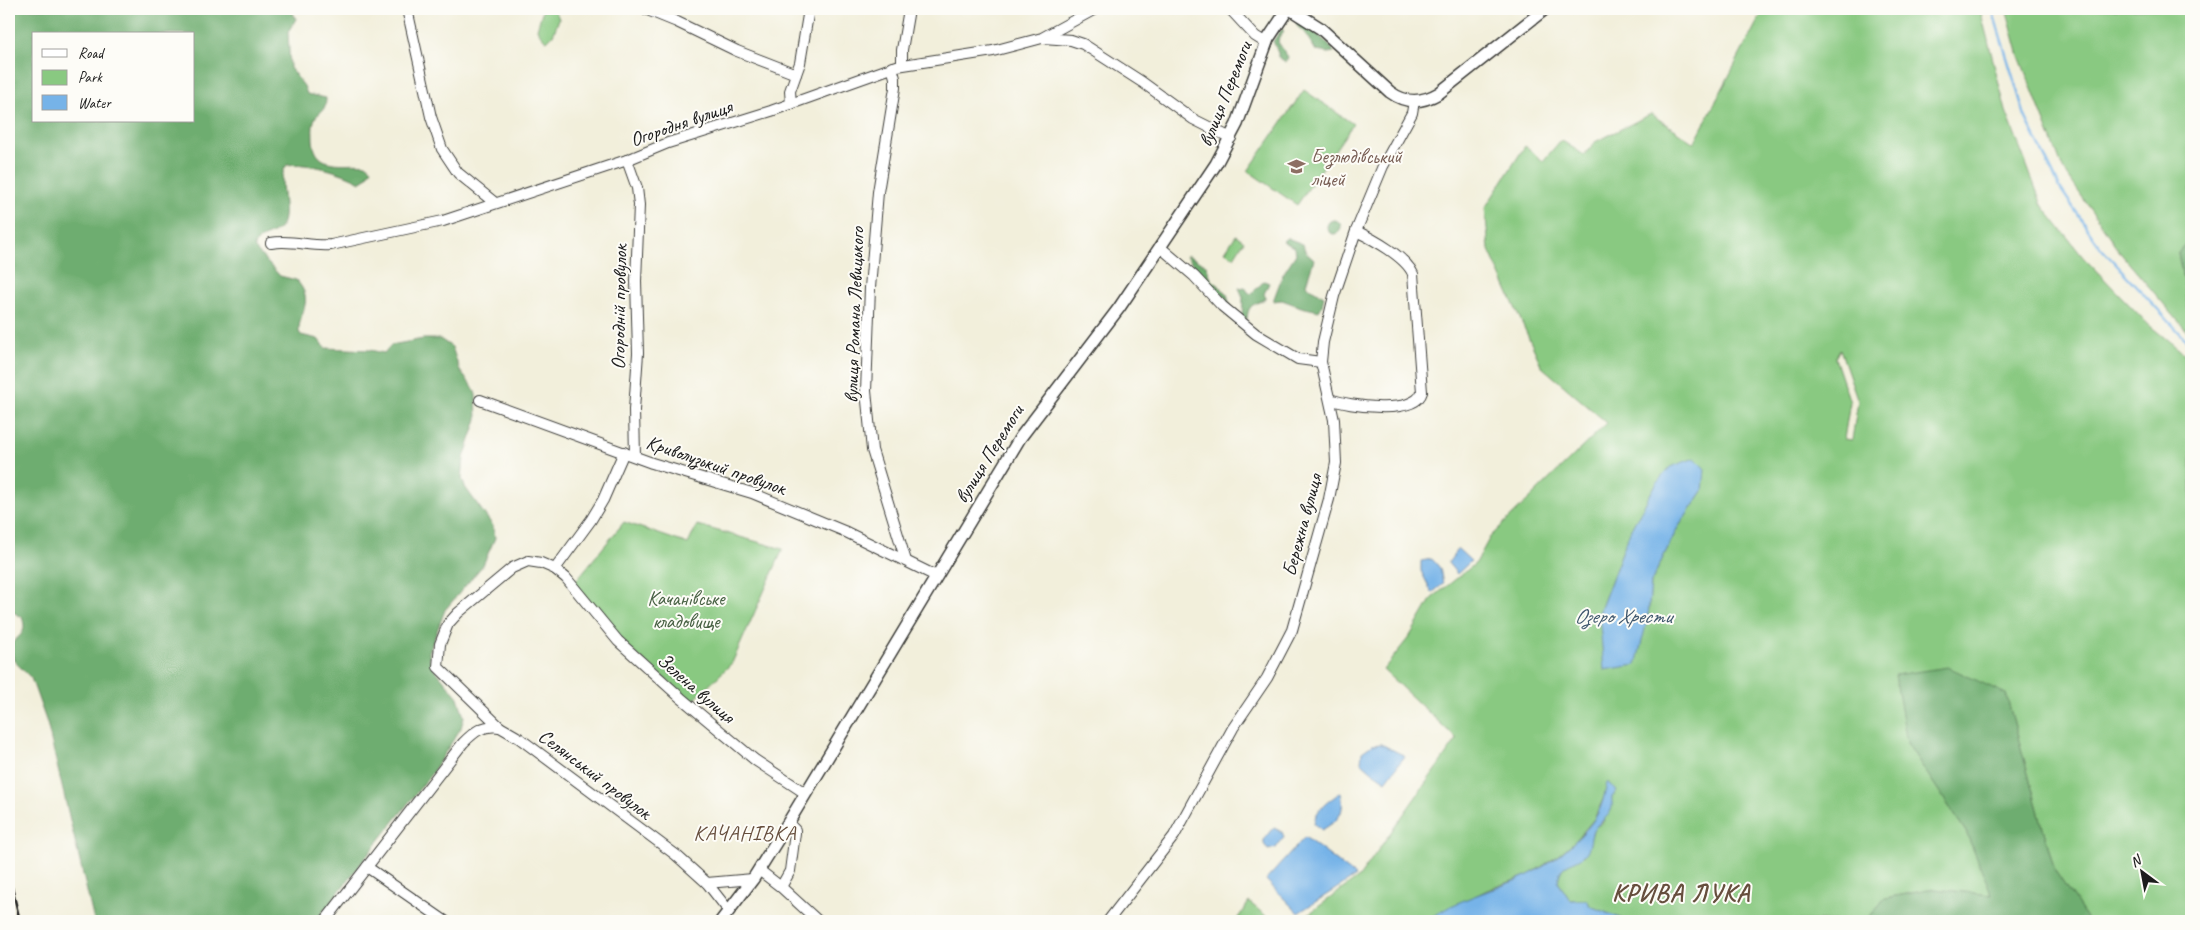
<svg xmlns="http://www.w3.org/2000/svg" width="2200" height="930" viewBox="0 0 2200 930" font-family="Caveat,sans-serif">
	<style>
		.green { fill: #89c981; stroke: #52724e; fill-rule: evenodd }
		.forest { fill: #6ead6f; stroke: #456446; fill-rule: evenodd }
		.water { fill: #76b3e8; stroke: #496882 }
		.lines { fill: none; stroke-linecap: round; stroke-linejoin: round }
		.stream { stroke: #76b3e8; stroke-width: 2.5 }
		.minor-casing { stroke: #3c3c39; stroke-width: 12 }
		.tertiary-casing { stroke: #3c3c39; stroke-width: 14 }
		.minor { stroke: #fff; stroke-width: 10 }
		.tertiary { stroke: #fff; stroke-width: 11 }
		.rail { stroke: #1c1c1c; stroke-width: 2.5 }
		.labels { text-anchor: middle; dominant-baseline: central; stroke-width: 4; stroke-linejoin: round; paint-order: stroke }
		.street-label { font-size: 20px; fill: #1c1c1c; stroke: #fdfcf7 }
		.education-label { font-size: 20px; fill: #785e54; stroke: #fdfcf7; text-anchor: start }
		.park-label { font-size: 20px; fill: #486144; stroke: #fdfcf7 }
		.water-label { font-size: 21px; font-style: italic; fill: #40586e; stroke: #fdfcf7 }
		.neighbourhood-label { font-size: 21px; letter-spacing: 1px; fill: #664e3d; stroke: #fdfcf7 }
		.district-label { font-size: 25px; font-weight: bold; letter-spacing: 1px; fill: #664e3d; stroke: #fdfcf7 }
	</style>
	<rect width="100%" height="100%" fill="#fdfcf7"/>
	<filter id="ink" filterUnits="userSpaceOnUse"><feTurbulence type="fractalNoise" baseFrequency=".02" numOctaves="2"/><feDisplacementMap in="SourceGraphic" scale="10" xChannelSelector="R" yChannelSelector="G"/><feConvolveMatrix kernelMatrix="1 2 1 2 8 2 1 2 1" color-interpolation-filters="sRGB"/></filter>
	<filter id="wash" filterUnits="userSpaceOnUse"><feTurbulence type="fractalNoise" baseFrequency=".0096" numOctaves="4" result="noise"/><feDisplacementMap in="SourceGraphic" scale="20" xChannelSelector="R" yChannelSelector="G"/><feGaussianBlur stdDeviation="1.12" result="paint"/><feColorMatrix in="noise" values="0 0 0 0 0 0 0 0 0 0 0 0 0 0 0 0 0 1.4 0 .05"/><feComposite in="paint" operator="in"/></filter>
	<g filter="url(#wash)">
		<rect width="100%" height="100%" fill="#f2efdb"/>
		<g class="green">
			<polygon points="543,9 555,9 559,19 553,35 547,41 542,37 537,29"/>
			<path d="M 1764,9 L 1980,9 L 2006,111 L 2042,205 L 2083,257 L 2149,325 L 2191,359 L 2191,921 L 2089,921 L 2055,871 L 2006,694 L 1907,743 L 1966,832 L 1993,895 L 1934,889 L 1885,898 L 1866,921 L 1627,921 L 1590,906 L 1587,900 L 1570,900 L 1558,882 C 1560,864 1570,862 1585,855 L 1594,828 L 1603,822 L 1612,796 L 1615,795 L 1608,782 L 1605,795 L 1594,819 L 1575,841 L 1556,857 L 1529,875 L 1487,890 L 1426,921 L 1299,921 L 1359,877 L 1457,739 L 1383,670 L 1410,636 L 1432,598 L 1476,563 L 1490,537 L 1607,423 L 1542,367 L 1489,250 L 1485,208 L 1525,146 L 1543,161 L 1561,140 L 1584,155 L 1595,142 L 1651,114 L 1694,143 ZM 1840,349 L 1858,401 L 1852,440 L 1844,439 L 1850,402 L 1835,358 ZM 1656,484 L 1703,491 L 1677,529 L 1651,582 L 1648,617 L 1599,613 L 1631,529 Z"/>
			<polygon points="2006,9 2191,9 2191,238 2178,253 2191,322 2191,336 2122,255 2063,169 2019,56"/>
			<polygon points="1304,90 1353,124 1297,205 1248,171"/>
			<polygon points="1236,235 1244,241 1234,257 1225,252"/>
			<polygon points="624,522 688,544 697,525 783,549 732,663 692,702 625,645 574,583"/>
			<polygon points="1249,902 1272,921 1236,921"/>
		</g>
		<g class="forest">
			<path d="M 9,9 L 291,9 L 296,19 L 288,32 L 290,68 L 304,86 L 307,94 L 326,98 C 326,114 317,111 314,121 C 312,127 313,134 313,140 C 315,172 345,161 366,164 L 372,169 L 365,179 L 360,182 C 344,172 306,162 287,165 C 276,177 288,206 283,222 C 279,236 260,234 254,245 L 255,249 L 280,276 L 296,280 C 316,301 298,312 299,332 L 301,335 L 318,339 L 325,348 L 370,350 L 384,353 L 391,345 L 423,339 L 440,339 L 452,347 L 460,371 L 474,389 L 476,395 L 477,419 L 464,458 L 462,479 L 465,487 L 493,526 L 495,538 L 483,565 L 445,610 L 429,652 L 430,662 L 433,667 L 458,697 L 464,717 L 461,728 L 432,773 L 316,921 L 94,921 L 47,723 L 31,678 L 14,661 L 11,650 L 12,643 C 22,634 27,631 22,617 L 9,610 ZM 34,34 L 194,34 L 194,121 L 34,121 Z"/>
			<path d="M 1297,21 C 1306,23 1331,45 1334,52 L 1328,53 L 1316,51 L 1305,33 L 1297,26 Z"/>
			<polygon points="1282,29 1284,31 1279,37 1278,42 1288,57 1286,62 1278,57 1278,53 1273,41"/>
			<circle cx="1334" cy="227" r="7"/>
			<polygon points="1287,238 1303,244 1305,251 1314,259 1306,284 1309,288 1324,296 1322,306 1319,311 1301,307 1282,300 1273,301 1283,274 1296,254 1295,248 1283,241"/>
			<polygon points="2191,238 2191,322 2178,253"/>
			<polygon points="1186,256 1189,256 1206,265 1211,279 1227,294 1230,306 1223,295 1200,273"/>
			<path d="M 1264,281 L 1269,283 L 1264,294 L 1266,298 C 1257,305 1248,302 1247,319 L 1242,317 L 1243,297 L 1239,288 L 1245,287 L 1248,292 L 1251,294 Z"/>
			<polygon points="1948,667 2006,694 2055,871 2089,921 1866,921 1885,898 1934,889 1992,895 1966,832 1907,743 1895,675"/>
		</g>
		<g class="water">
			<polygon points="1695,458 1705,469 1703,491 1677,529 1651,582 1648,617 1636,665 1604,670 1599,613 1631,529 1656,484 1670,467"/>
			<polygon points="1458,549 1471,561 1457,574 1448,563"/>
			<polygon points="1432,559 1440,568 1443,584 1432,593 1421,571 1421,561"/>
			<polygon points="1381,744 1405,756 1386,781 1371,771 1361,762 1362,752 1372,745"/>
			<path d="M 1607,782 L 1617,791 L 1612,797 C 1611,801 1613,803 1612,807 C 1610,817 1600,821 1595,828 C 1589,835 1592,846 1586,853 C 1574,867 1561,858 1558,882 L 1570,900 L 1587,900 L 1590,906 L 1627,921 L 1426,921 C 1455,899 1496,890 1528,875 C 1550,865 1582,838 1595,818 C 1602,807 1605,794 1607,782 Z"/>
			<path d="M 1341,792 C 1345,814 1340,819 1322,830 L 1314,824 C 1315,809 1329,801 1341,792 Z"/>
			<polygon points="1274,828 1282,832 1284,837 1276,848 1268,850 1264,844 1264,840"/>
			<polygon points="1305,837 1356,876 1298,913 1266,880"/>
		</g>
		<g class="lines">
			<polyline class="stream" points="1992,9 2025,116 2060,188 2100,247 2191,345"/>
		</g>
	</g>
	<g filter="url(#ink)">
		<g class="lines">
			<defs>
				<g id="minor">
					<polyline points="407,9 431,117 442,149 458,173 495,203"/>
					<polyline points="645,9 677,22 737,51 796,74"/>
					<polyline points="1230,9 1255,36 1266,43"/>
					<polyline points="1043,38 1071,40 1083,44 1142,82 1193,119 1231,138"/>
					<polyline points="902,64 902,50 909,9"/>
					<polyline points="892,67 895,78 895,88 878,192 870,288 866,391 872,450 906,561"/>
					<polyline points="791,104 790,91 800,63 809,9"/>
					<polyline points="627,160 637,188 639,205 636,281 638,353 634,410 635,456"/>
					<path d="M 271,243 C 291,239 311,247 331,245 L 443,221 L 627,160 L 668,143 L 771,111 L 897,66 L 993,51 L 1042,38 L 1095,9"/>
					<polyline points="1160,247 1194,276 1222,306 1256,334 1298,359 1321,362"/>
					<path d="M 1330,399 C 1348,406 1415,416 1422,392 L 1413,274 C 1406,257 1373,239 1356,231"/>
					<polyline points="480,400 652,463 752,493 844,531 936,576"/>
					<polyline points="555,569 591,520 603,500 624,452"/>
					<polyline points="367,867 445,921"/>
					<polyline points="759,870 781,887 818,921"/>
					<polyline points="707,883 753,879"/>
					<polyline points="781,887 790,871 795,833 795,830 788,823"/>
					<polyline points="729,911 707,883 676,855 519,738 500,727 438,667 440,644 448,624 458,613 512,568 528,561 541,563 555,569 566,578 618,641 681,698 755,760 805,793"/>
					<path d="M 325,921 L 463,743 C 474,732 483,724 500,727"/>
					<polyline points="1108,921 1174,836 1233,728 1267,678 1292,630 1329,499 1336,463 1334,420 1321,362 1323,342 1334,296 1356,231 1383,166 1412,113 1414,101"/>
				</g>
				<g id="tertiary">
					<path d="M 1290,9 L 1320,28 L 1390,92 C 1406,104 1422,103 1439,93 L 1545,9"/>
					<polyline points="721,921 753,879 788,823 1020,438 1119,308 1216,164 1237,124 1268,39 1288,9"/>
				</g>
			</defs>
			<use href="#minor" class="minor-casing"/>
			<use href="#tertiary" class="tertiary-casing"/>
			<use href="#minor" class="minor"/>
			<use href="#tertiary" class="tertiary"/>
			<polyline class="rail" points="9,875 20,921"/>
		</g>
	</g>
	<defs>
		<symbol id="school-bare" viewBox="-9 -9 18 18"><path d="M0-5L7-2L0 1L-7-2ZM-4 1L0 2.5L4 1V4Q0 6-4 4Z" fill="#8d6e63" stroke="#fdfcf7" stroke-width="2.5" paint-order="stroke"/></symbol>
	</defs>
	<g fill-rule="evenodd">
		<use href="#school-bare" x="1284" y="154" width="25" height="25"/>
	</g>
	<g class="labels">
		<g class="street-label">
			<text transform="translate(1225 94) rotate(-68)">вулиця Перемоги</text>
			<text transform="translate(681 123) rotate(-19)">Огородня вулиця</text>
			<text transform="translate(619 307) rotate(-89)">Огородній провулок</text>
			<text transform="translate(854 315) rotate(-88)">вулиця Романа Левицького</text>
			<text transform="translate(989 454) rotate(-58)">вулиця Перемоги</text>
			<text transform="translate(716 465) rotate(19)">Криволузький провулок</text>
			<text transform="translate(1302 525) rotate(-75)">Бережна вулиця</text>
			<text transform="translate(696 688) rotate(41)">Зелена вулиця</text>
			<text transform="translate(595 774) rotate(37)">Селянський провулок</text>
		</g>
		<g class="education-label">
			<text x="1311" y="156">Безлюдівський<tspan x="1311" dy="23">ліцей</tspan></text>
		</g>
		<g class="park-label">
			<text x="686" y="598">Качанівське<tspan x="686" dy="23">кладовище</tspan></text>
		</g>
		<g class="water-label">
			<text x="1623" y="616">Озеро Хрести</text>
		</g>
		<g class="neighbourhood-label">
			<text x="745" y="833">КАЧАНІВКА</text>
		</g>
		<g class="district-label">
			<text x="1681" y="893">КРИВА ЛУКА</text>
		</g>
	</g>
	<rect width="2200" height="930" fill="none" stroke="#fdfcf7" stroke-width="30"/>
	<rect x="32" y="32" width="162" height="90" fill="#fdfcf7" stroke="#a3a29f"/>
	<rect x="42" y="49" width="25" height="8" fill="#ffffff" stroke="#a3a29f"/>
	<text x="78" y="58" font-size="15" fill="#1c1c1c">Road</text>
	<rect x="42" y="70" width="25" height="15" fill="#89c981" stroke="#a3a29f"/>
	<text x="78" y="82" font-size="15" fill="#1c1c1c">Park</text>
	<rect x="42" y="95" width="25" height="15" fill="#76b3e8" stroke="#a3a29f"/>
	<text x="78" y="108" font-size="15" fill="#1c1c1c">Water</text>
	<g transform="translate(2142 872) rotate(328)" stroke="#fdfcf7" stroke-width="4" paint-order="stroke">
	<path d="M0-4L9 19L0 12L-9 19Z" fill="#1c1c1c"/>
	<text y="-8" font-size="14" font-weight="bold" text-anchor="middle" fill="#1c1c1c">N</text>
	</g>
</svg>
